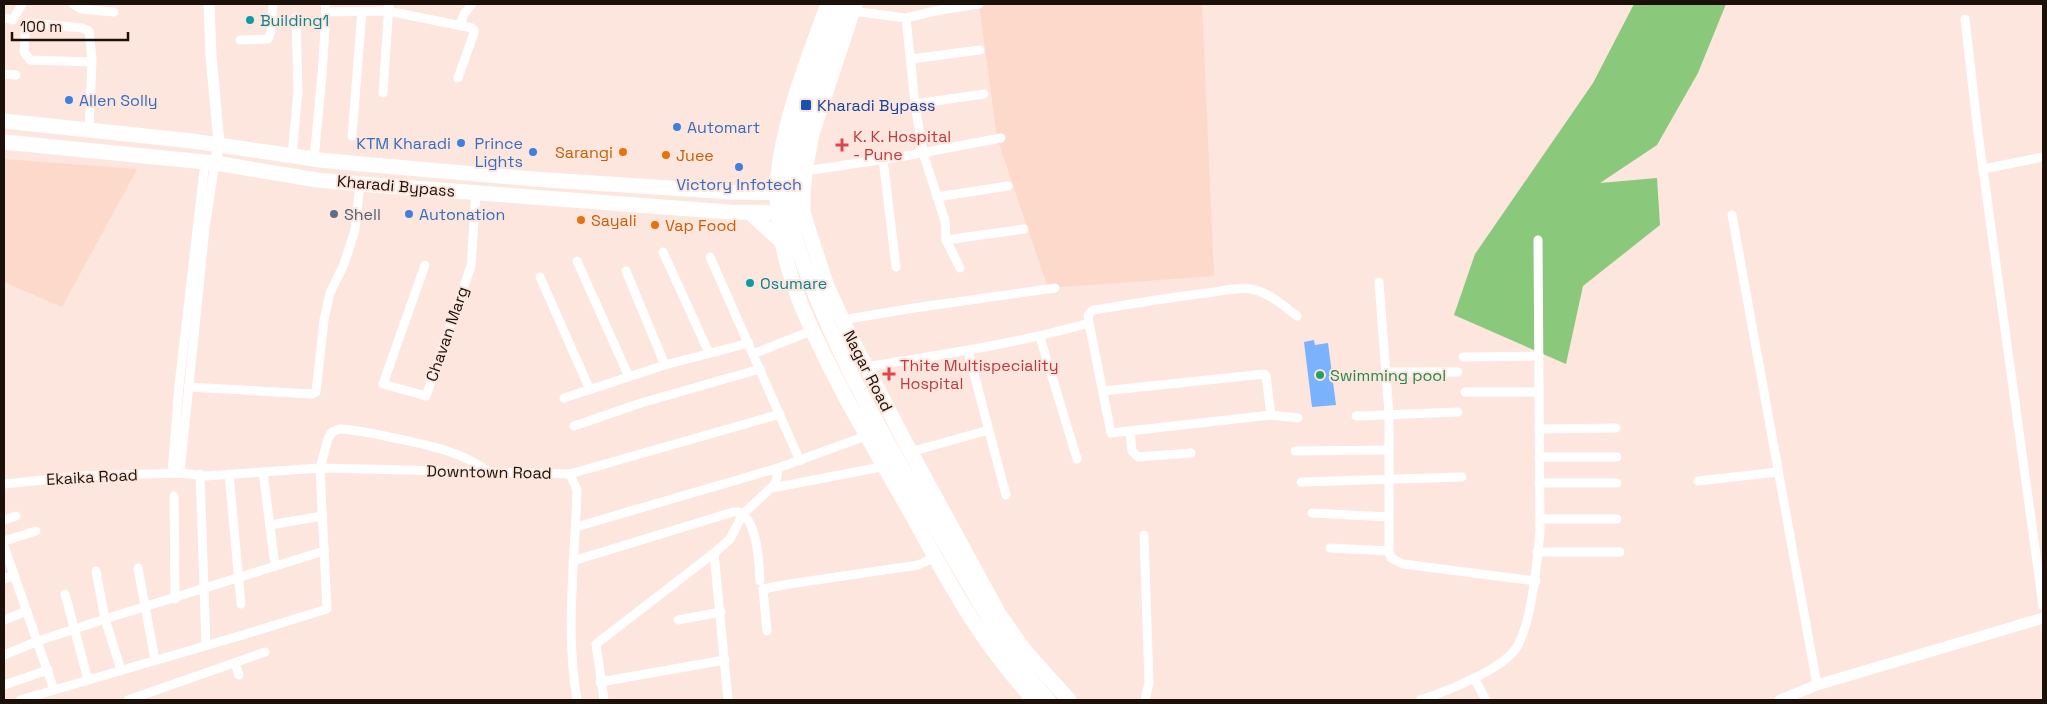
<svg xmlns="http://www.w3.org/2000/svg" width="2047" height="704" viewBox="0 0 2047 704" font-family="'Space Grotesk',sans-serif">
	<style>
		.built { fill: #fdd9cb }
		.forest { fill: #8ac97c }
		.water { fill: #7bb2fd }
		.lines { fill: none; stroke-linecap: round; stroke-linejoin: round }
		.minor { stroke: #fff; stroke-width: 9 }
		.tertiary { stroke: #fff; stroke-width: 11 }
		.trunk { stroke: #fff; stroke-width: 15 }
		.culture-dot { fill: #0f9aa8; stroke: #fce6dd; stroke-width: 2 }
		.shop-dot { fill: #3f7fe0; stroke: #fce6dd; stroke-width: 2 }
		.transit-dot { fill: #1a4fb4; stroke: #fce6dd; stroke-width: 2 }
		.health-dot { fill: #e0444e; stroke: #fce6dd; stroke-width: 2 }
		.food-dot { fill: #e8710a; stroke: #fce6dd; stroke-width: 2 }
		.service-dot { fill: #5c6f8a; stroke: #fce6dd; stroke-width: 2 }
		.leisure-dot { fill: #2e9e5b; stroke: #fce6dd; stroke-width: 2 }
		.labels { text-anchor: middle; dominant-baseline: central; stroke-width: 4; stroke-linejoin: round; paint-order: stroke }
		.culture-label { font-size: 16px; fill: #0d838f; stroke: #fce6dd; text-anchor: start }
		.shop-label { font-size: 16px; fill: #366cbe; stroke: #fce6dd; text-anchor: start }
		.transit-label { font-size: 16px; fill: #164399; stroke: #fce6dd; text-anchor: start }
		.health-label { font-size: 16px; fill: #be3a42; stroke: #fce6dd; text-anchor: start }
		.food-label { font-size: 16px; fill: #c56008; stroke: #fce6dd; text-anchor: start }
		.street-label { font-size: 16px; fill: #1c100b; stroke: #fce6dd }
		.service-label { font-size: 16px; fill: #4e5e75; stroke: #fce6dd; text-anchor: start }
		.leisure-label { font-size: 16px; fill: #27864d; stroke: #fce6dd; text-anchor: start }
	</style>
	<rect width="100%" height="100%" fill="#fce6dd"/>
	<g class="built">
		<polygon points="979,4 1202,4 1214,276 1048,288 997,138"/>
		<polygon points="4,159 137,169 62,307 4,282"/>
	</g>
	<polygon class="forest" points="1634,4 1726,4 1698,73 1657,145 1600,183 1657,178 1660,225 1583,286 1566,364 1454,315 1475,254 1593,83"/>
	<polygon class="water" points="1314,340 1315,345 1328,343 1336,405 1312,407 1304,342"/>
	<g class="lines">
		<g class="minor">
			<polyline points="73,4 81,9 114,12"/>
			<polyline points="852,11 906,18 940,10 979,4"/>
			<polyline points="326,12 388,11 472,28 474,30 474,33 458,78"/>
			<polyline points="6,18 13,20 22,4"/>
			<polyline points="906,18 915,104 923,153 945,221 946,240 960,268"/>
			<polyline points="1965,19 1978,133 2043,606"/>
			<polyline points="460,25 464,14 472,4"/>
			<polyline points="240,40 268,39 271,31 273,4"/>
			<polyline points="911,59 980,50"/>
			<polyline points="4,74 16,75"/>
			<polyline points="383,93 389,4"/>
			<polyline points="915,104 984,94"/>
			<polyline points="89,130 92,62 92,59 89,31 82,28 30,23 26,25 24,52 30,60 92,62"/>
			<polyline points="352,136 362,11"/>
			<polyline points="292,156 298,91 296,17"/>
			<polyline points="314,159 322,75 326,12 325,4"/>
			<polyline points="883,159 896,267"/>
			<polyline points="1983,169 2043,157"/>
			<polyline points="805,171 900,157 1001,138"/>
			<polyline points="937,197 1008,186"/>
			<polyline points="1732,215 1817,685"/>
			<polyline points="946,240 1024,229"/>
			<polyline points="663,252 709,353"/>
			<polyline points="710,257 800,461"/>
			<polyline points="577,261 629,377"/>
			<polyline points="425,265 383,384 426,396 471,266 476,192"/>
			<polyline points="626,271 665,365"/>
			<polyline points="540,277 590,390"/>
			<polyline points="1379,282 1389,414 1389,551 1391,558 1403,564 1536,581"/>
			<polyline points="842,320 914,308 1055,288"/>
			<path d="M 1089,323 L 1088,315 L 1093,310 C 1132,304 1170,297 1208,293 C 1222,291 1237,287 1251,289 C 1268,292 1284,306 1297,316"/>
			<polyline points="1040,337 1077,459"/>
			<polyline points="968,351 1006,495"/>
			<polyline points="753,354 806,333"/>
			<polyline points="1463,357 1539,356"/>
			<path d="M 865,367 C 941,355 1015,344 1089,323 L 1111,433 L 1271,415"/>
			<polyline points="1386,372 1458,372"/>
			<polyline points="188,387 312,394 316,392 324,320 330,293 344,264 355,230 360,184"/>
			<polyline points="1103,391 1264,374 1266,376 1271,415 1298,418"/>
			<polyline points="1465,392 1539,392"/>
			<polyline points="564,398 665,365 749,343"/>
			<polyline points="1356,416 1458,412"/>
			<polyline points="574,426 641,403 760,369"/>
			<polyline points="1539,429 1616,428"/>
			<polyline points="1130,431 1132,451 1138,457 1191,453"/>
			<polyline points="1295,451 1389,450"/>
			<polyline points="910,452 989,430"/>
			<polyline points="1539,457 1617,457"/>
			<polyline points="263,472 275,566"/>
			<polyline points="172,473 179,385 205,162"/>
			<polyline points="180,473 205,228 215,163"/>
			<polyline points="200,474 206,645"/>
			<polyline points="229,474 241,604"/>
			<path d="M 570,474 L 577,490 C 575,560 565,631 577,700"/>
			<polyline points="1698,481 1778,472"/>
			<polyline points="1301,482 1462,477"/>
			<polyline points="1539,483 1617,483"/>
			<polyline points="4,484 82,476 180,473 206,476 320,468 570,474 780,414"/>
			<polyline points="772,488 876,468"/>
			<polyline points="174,496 175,599"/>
			<polyline points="1312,513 1389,517"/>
			<polyline points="1540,519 1617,519"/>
			<polyline points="4,520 16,516"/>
			<polyline points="270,525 322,516"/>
			<polyline points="576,527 778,468 866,436"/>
			<polyline points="1144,535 1149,683 1145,700"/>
			<polyline points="4,541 36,531"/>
			<polyline points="4,546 54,690"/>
			<polyline points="1330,548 1389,551"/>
			<polyline points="1537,552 1620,552"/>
			<polyline points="714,553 728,700"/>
			<path d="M 573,561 L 733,512 L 739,512 C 758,521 759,563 760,581"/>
			<polyline points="138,568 155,660"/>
			<polyline points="96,571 105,619 121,670"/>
			<polyline points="4,579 14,575"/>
			<polyline points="65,594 88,680"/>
			<polyline points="4,620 27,611"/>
			<polyline points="678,620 721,612"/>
			<polyline points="767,631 763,589 789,584 918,565 931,559"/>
			<polyline points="4,655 38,641 105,619 324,551"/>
			<polyline points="235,663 239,675"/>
			<polyline points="1474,678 1486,700"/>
			<polyline points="600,682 725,660"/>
			<polyline points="4,685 48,670"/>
			<path d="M 20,700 L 246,634 L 327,609 L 320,468 L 328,439 L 332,432 L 340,429 C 358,430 376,434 394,438 C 427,445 461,451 489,472"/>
			<polyline points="128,700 265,652"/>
			<polyline points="604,700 596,644 714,553 730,539 743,514 774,485 777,478 778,468"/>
			<path d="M 1420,700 C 1445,692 1498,671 1514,651 C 1532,628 1537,561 1540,532 L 1538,240"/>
		</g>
		<g class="tertiary">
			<polyline points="209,4 211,55 219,144 215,163"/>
			<polyline points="1780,700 1817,685 2043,618"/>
		</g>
		<g class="trunk">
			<path d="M 828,4 C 808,58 777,136 777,194 C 777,267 813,335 846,398 C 866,434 886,470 907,506 C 930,547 952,591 979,630 C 996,655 1014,678 1034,700"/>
			<path d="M 843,4 C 819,68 786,141 790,211 C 792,237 808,277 818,301 C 847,372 884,437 922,503 C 948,549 975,595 1002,640 L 1019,666 L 1048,700"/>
			<polyline points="855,4 812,134 805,171 803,193 803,212 812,241 827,286 849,334 902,436 999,614 1025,651 1069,700"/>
			<polyline points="4,121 192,141 320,160 362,164 533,179 731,192 790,193"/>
			<polyline points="4,142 215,163 317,180 360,184 730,212 790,213"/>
			<polyline points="749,212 782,242"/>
		</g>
	</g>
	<g class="culture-dot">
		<circle cx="250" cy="20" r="5"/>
		<circle cx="750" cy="283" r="5"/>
	</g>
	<g class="shop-dot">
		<circle cx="69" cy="100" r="5"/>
		<circle cx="677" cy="127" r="5"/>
		<circle cx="461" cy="143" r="5"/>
		<circle cx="533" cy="152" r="5"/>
		<circle cx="739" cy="167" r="5"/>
		<circle cx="409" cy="214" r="5"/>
	</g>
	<rect class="transit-dot" x="800" y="99" width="12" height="12" rx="2.5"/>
	<g class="health-dot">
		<path d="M839.5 137.5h5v5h5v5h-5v5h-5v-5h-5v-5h5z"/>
		<path d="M886.5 366.5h5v5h5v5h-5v5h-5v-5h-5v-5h5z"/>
	</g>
	<g class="food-dot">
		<circle cx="623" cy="152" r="5"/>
		<circle cx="666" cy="155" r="5"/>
		<circle cx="581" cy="220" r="5"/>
		<circle cx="655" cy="225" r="5"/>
	</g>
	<circle class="service-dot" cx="334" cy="214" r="5"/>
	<circle class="leisure-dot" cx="1320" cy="375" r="5"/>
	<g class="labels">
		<g class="culture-label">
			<text x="260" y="20">Building1</text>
			<text x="760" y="283">Osumare</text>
		</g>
		<g class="shop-label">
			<text x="79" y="100">Allen Solly</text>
			<text x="687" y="127">Automart</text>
			<text x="451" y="143" text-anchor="end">KTM Kharadi</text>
			<text x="523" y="143" text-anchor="end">Prince<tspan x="523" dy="18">Lights</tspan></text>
			<text x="739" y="184" text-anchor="middle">Victory Infotech</text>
			<text x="419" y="214">Autonation</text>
		</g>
		<g class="transit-label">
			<text x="817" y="105">Kharadi Bypass</text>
		</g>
		<g class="health-label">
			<text x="853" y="136">K. K. Hospital<tspan x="853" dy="18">- Pune</tspan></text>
			<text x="900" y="365">Thite Multispeciality<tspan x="900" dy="18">Hospital</tspan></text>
		</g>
		<g class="food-label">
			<text x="613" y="152" text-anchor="end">Sarangi</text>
			<text x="676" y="155">Juee</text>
			<text x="591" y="220">Sayali</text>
			<text x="665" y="225">Vap Food</text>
		</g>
		<g class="street-label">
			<text transform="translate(396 186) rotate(5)">Kharadi Bypass</text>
			<text transform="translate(447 334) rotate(-71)">Chavan Marg</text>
			<text transform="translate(868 371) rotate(63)">Nagar Road</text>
			<text transform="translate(489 472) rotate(1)">Downtown Road</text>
			<text transform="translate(92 477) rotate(-3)">Ekaika Road</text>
		</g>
		<g class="service-label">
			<text x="344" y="214">Shell</text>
		</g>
		<g class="leisure-label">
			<text x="1330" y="375">Swimming pool</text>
		</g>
	</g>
	<rect width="2047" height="704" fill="none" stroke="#1c100b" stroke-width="10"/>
	<path d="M12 32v8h116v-8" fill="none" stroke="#1c100b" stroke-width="2.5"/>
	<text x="20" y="32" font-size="15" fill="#1c100b" stroke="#fce6dd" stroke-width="4" paint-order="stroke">100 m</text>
</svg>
